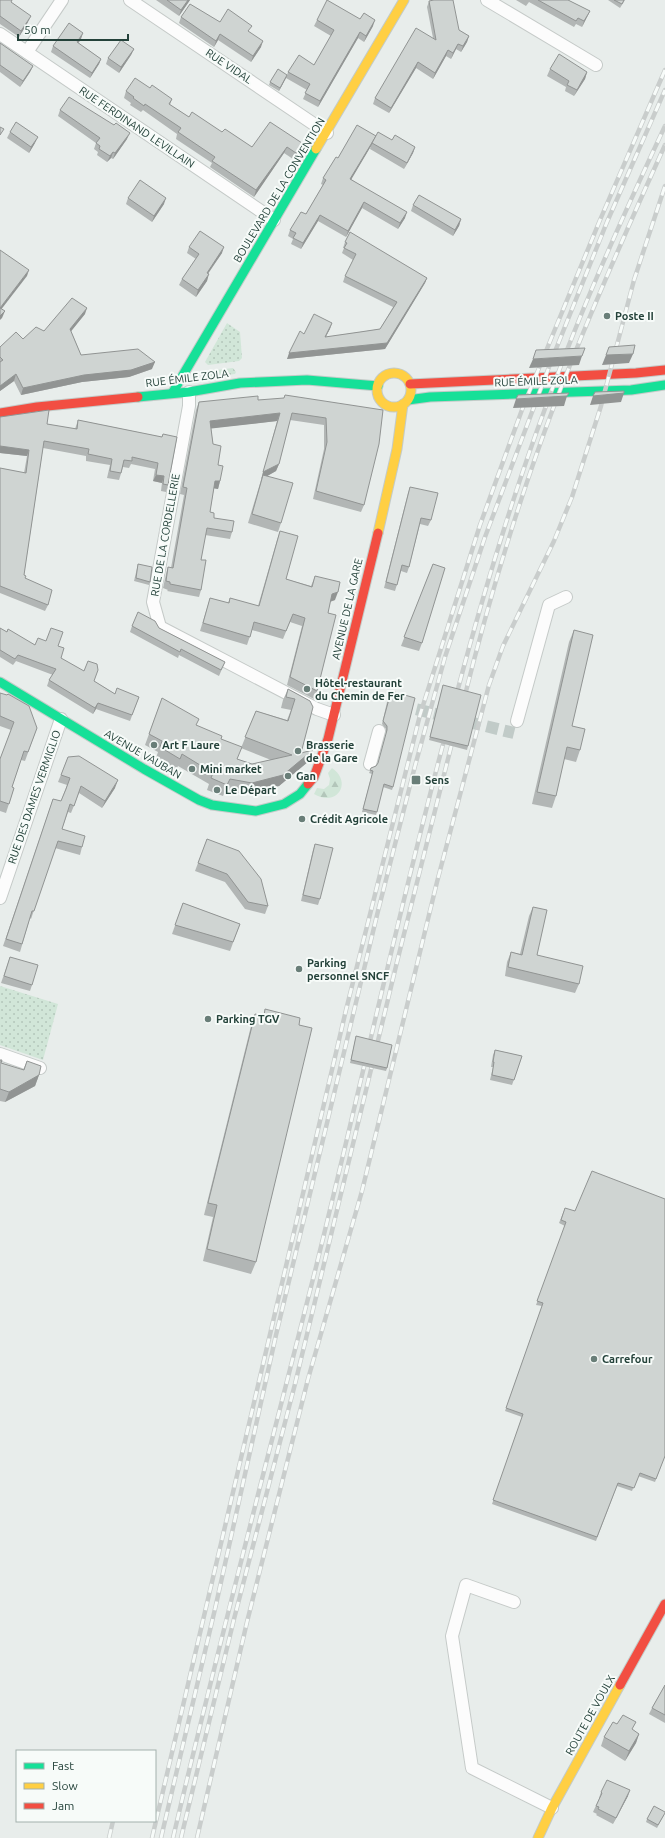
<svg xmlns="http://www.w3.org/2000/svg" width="665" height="1838" viewBox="0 0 665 1838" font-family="Ubuntu,sans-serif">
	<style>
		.green { fill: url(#green-dots) }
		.forest { fill: url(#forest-firs) }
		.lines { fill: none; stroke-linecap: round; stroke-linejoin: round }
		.street-tunnel { stroke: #c1cbc8; stroke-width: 12; stroke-dasharray: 12 6; stroke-linecap: butt }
		.street-casing { stroke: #c5cac8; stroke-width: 14 }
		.fast-casing { stroke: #c3cbc8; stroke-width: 11 }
		.slow-casing { stroke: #c3cbc8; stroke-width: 11 }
		.jam-casing { stroke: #c3cbc8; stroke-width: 11 }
		.street { stroke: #fcfcfc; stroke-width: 12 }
		.fast { stroke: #16e098; stroke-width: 9 }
		.slow { stroke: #ffcf43; stroke-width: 9 }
		.jam { stroke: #f24e42; stroke-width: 9 }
		.rail-casing { stroke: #c9cdcc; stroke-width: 4.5 }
		.rail { stroke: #f7fbf9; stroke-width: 3; stroke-dasharray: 9; stroke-linecap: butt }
		.wall { fill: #b2b6b5 }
		.shaded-wall { fill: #919493 }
		.building { fill: #cfd4d2; stroke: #919493 }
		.poi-dot { fill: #697e78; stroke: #f7fbf9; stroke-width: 1.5 }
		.labels { text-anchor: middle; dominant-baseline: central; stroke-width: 4; stroke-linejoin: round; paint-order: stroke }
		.street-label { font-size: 11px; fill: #24423a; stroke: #f7fbf9 }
		.poi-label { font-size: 11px; font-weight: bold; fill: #24423a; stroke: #f7fbf9; text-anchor: start }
	</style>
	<defs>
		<pattern id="green-dots" width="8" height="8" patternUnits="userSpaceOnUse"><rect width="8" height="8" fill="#d1e6d8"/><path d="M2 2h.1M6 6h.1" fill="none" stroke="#b3c6ba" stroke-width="1.8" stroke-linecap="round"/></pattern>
		<pattern id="forest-firs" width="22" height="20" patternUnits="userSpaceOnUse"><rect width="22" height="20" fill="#d1e6d8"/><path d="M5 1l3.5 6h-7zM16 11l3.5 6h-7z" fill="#b3c6ba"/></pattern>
	</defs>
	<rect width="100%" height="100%" fill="#e8edeb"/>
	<g class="green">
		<polygon points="227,323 240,332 242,358 239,361 208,365 205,362"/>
		<polygon points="233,368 236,372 235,374 211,377 208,374 208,371"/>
		<polygon points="0,986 58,1004 43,1060 0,1045"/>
	</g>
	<path class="forest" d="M 332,768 C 353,782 337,808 314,794 L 317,788 L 324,789 L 329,785 L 330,779 L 328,773 Z"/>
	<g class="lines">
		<polyline class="street-tunnel" points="399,705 514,733"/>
		<defs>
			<g id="street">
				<polyline points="130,0 327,133"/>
				<polyline points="487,0 596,65"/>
				<polyline points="0,34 274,220"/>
				<polyline points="27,52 62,0"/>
				<polyline points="189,392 189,406 153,602 160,627 317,709 334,715"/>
				<polyline points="517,721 549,605 566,597"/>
				<polyline points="370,764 379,731"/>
				<polyline points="0,898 61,719"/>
				<polyline points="0,1054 40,1068"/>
				<polyline points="514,1602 466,1585 452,1636 472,1768 552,1808"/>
			</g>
			<g id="fast">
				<polyline points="173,392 316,149"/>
				<polyline points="138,397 189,392 240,383 307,380 378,386"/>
				<polyline points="408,400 430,397 631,390 665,385"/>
				<polyline points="0,682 144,769 199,800 212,805 256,811 284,804 300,794 308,784"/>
			</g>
			<g id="slow">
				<polyline points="316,149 404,0"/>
				<circle cx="394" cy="390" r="17"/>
				<polyline points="378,533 397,449 403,404"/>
				<polyline points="538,1838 552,1808 620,1685"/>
			</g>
			<g id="jam">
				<polyline points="410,384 636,373 665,370"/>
				<polyline points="0,413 37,407 138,397"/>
				<polyline points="308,784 314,777 328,739 378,533"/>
				<polyline points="620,1685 665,1604"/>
			</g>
		</defs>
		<use href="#street" class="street-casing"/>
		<use href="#fast" class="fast-casing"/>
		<use href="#slow" class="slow-casing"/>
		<use href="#jam" class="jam-casing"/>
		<use href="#street" class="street"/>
		<use href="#fast" class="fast"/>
		<use href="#slow" class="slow"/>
		<use href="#jam" class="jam"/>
		<defs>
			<g id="rail">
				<path d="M 455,700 C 481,601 510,503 546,406 C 580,311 622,218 665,126"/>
				<path d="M 463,703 C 488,602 518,502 554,406 C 588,317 626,231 665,145"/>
				<polyline points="109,1838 113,1821"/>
				<polyline points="152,1838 346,1010 420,715 480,525 523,407 600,220 665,70"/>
				<polyline points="161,1838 215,1609 276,1335 378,911 415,766 445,657 485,537 552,359 607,222 665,90"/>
				<path d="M 173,1838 C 218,1647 268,1457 316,1267 C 360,1089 399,910 446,733"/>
				<polyline points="181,1838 234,1619 295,1384 397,962 454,735"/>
				<polyline points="197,1838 247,1622 308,1379 362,1191 437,882 489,685 503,646 554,541 572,497 601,406 634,280 665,186"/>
			</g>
		</defs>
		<use href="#rail" class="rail-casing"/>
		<use href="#rail" class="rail"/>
	</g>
	<g class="wall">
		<polygon points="0,0 12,3 28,22 19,37 0,24"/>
		<polygon points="156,0 190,0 179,16"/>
		<polygon points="516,0 568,0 590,11 582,27 576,24 574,27 529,2 526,6"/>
		<polygon points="608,0 625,0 620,8"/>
		<polygon points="429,1 459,30 469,36 467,42 461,52 456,49 451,59 446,56 433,79 416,68 389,113 373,104 375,98 433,38 427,7"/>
		<polygon points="181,17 220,22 250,32 261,47 251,62 218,40 214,47 179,23"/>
		<polygon points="360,19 373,26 364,42 358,38 318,107 303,99 307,90 286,78 279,91 269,85 270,82 287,75 288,72 314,65 331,36 314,26 317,20"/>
		<polygon points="81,39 78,43 101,59 99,64 90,78 51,52 53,46"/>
		<polygon points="0,43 33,66 30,72 20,87 0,72"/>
		<polygon points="134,49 131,55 119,73 106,64 108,58"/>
		<polygon points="550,69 587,72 585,79 574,96 565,91 566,87 547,76"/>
		<polygon points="150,88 172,99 170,105 189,117 252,147 302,143 299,150 293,159 284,153 254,197 210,167 212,163 176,139 177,134 143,110 141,112 130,105 131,103 124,98 126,91"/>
		<polygon points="60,110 127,139 113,159 111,158 107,162 97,155 98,152 94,149 96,143 58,116"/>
		<polygon points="10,132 35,143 29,153 7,138"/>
		<polygon points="376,136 415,147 413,153 404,169 370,149 371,146 351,179 405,218 398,229 362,208 346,237 318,221 301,249 291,244 293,239 288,236 290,230 306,214 323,185 321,184 323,178 338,158"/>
		<polygon points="128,198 164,204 152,222 126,204"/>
		<polygon points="413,205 461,219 459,226 453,236 411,211"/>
		<polygon points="345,242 427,278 425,283 385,349 287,359 304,334 332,323 326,337 380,329 393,307 343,282 345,276 353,260 342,253 344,248 343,248"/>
		<polygon points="189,247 222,253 208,274 207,281 196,297 179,285 182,279 196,259 187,253"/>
		<polygon points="85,314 71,331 81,355 152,369 129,377 82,382 21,395 14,381 0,391 0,347 23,339"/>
		<polygon points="258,400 383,410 364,505 361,512 313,499 324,449 324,425 290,420 279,464 276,471 267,476 281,523 278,532 248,523 261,480 277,421 211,428 213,444 218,465 220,481 218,489 214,488 210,512 214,518 232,532 230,539 205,535 201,560 201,590 199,597 167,591 168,590 163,588 166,574 168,567 171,568 184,495 180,494 196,410 199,402"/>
		<polygon points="0,417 47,424 75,429 78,420 162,437 163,434 168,485 166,492 161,491 162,483 153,481 155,469 131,464 129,468 123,467 119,480 107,478 110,465 86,461 86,456 43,448 24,575 25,578 48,605 45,611 0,593 0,468 24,473 27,456 0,453"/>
		<polygon points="410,487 431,520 428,526 420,524 409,567 407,573 401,571 395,591 384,588 408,493"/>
		<polygon points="280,531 286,579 311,586 315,576 335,600 330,602 328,613 317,691 314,699 287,685 302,626 290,622 283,639 252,630 247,645 200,631 210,598 228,603 230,598 258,606 277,540"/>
		<polygon points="138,564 150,582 149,585 134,581"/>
		<polygon points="433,564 422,643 419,651 401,646"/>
		<polygon points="132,626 159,628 225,662 219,676 179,655 178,658 130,632"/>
		<polygon points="0,628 7,632 35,645 58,646 61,658 94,681 115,694 139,697 130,721 96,709 93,714 47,686 49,680 53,675 16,661 13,665 0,657"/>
		<polygon points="574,630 572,726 580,750 576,762 564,759 556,796 552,808 532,804 569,642"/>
		<polygon points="443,685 468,746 467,750 429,740"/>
		<polygon points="288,689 310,701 301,753 309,761 279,786 248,794 225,791 223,796 207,790 209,784 178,766 176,770 156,758 158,752 145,745 162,698 197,726 221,739 237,759 252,764 271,760 241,748 256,711 287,720 291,710 281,708 283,700"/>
		<polygon points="391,691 393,787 392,790 383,787 376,815 362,812 372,774 369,773 370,771 371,768 376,766 378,764 386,733 386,729 382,724 387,702"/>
		<polygon points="0,693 37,728 25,761 21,760 12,787 14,788 6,813 0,811 0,759 11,730 0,726"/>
		<polygon points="68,757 115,788 102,808 79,793 71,813 68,812 62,829 82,847 80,855 55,848 31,919 30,918 20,952 3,946 53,799 61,801 67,785 58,782"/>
		<polygon points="207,839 268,906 265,914 245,909 225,882 195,871"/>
		<polygon points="315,844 320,899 318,905 301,901 313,850"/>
		<polygon points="183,903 240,924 230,951 172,934"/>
		<polygon points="533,907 537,955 579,984 575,993 505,976 507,962 511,952 520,954 529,916"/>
		<polygon points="10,957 32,985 30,991 1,983"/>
		<polygon points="265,1009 256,1262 251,1274 203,1261 213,1217 204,1215 251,1026 255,1014 263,1016"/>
		<polygon points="356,1036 387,1068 386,1071 350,1063"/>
		<polygon points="495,1050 522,1056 512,1085 490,1080 493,1067 491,1067 493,1055"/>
		<polygon points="0,1060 1,1063 23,1070 27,1061 39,1075 35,1086 5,1102 0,1101"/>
		<polygon points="565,1208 665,1456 655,1482 638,1476 632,1491 617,1486 596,1541 492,1504 522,1417 505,1411 542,1306 536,1305 565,1226 559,1223"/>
		<polygon points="665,1685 665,1723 649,1714 652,1708"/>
		<polygon points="617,1724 633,1730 639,1734 636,1743 625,1761 601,1746 604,1737"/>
		<polygon points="601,1792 628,1796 613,1824 596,1815 597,1814 593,1812 599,1799 599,1798"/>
		<polygon points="664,1815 657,1828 646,1822 647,1819"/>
	</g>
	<g class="shaded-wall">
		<polygon points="188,0 190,0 179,16 181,10"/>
		<polygon points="590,11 582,27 584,21"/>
		<polygon points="31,16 28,22 19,37 21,31"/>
		<polygon points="375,20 373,26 364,42 366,36"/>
		<polygon points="360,32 358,38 318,107 320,101"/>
		<polygon points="83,33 81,39 75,48 77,42"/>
		<polygon points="220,34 218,40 214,47 216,41"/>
		<polygon points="469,36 467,42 461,52 463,46"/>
		<polygon points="263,41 261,47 251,62 253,56"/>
		<polygon points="458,44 456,49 451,59 453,53"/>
		<polygon points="134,49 131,55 119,73 121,67"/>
		<polygon points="448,50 446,56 433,79 435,73"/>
		<polygon points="101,59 99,64 90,78 92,73"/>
		<polygon points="418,62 416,68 389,113 391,108"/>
		<polygon points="33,66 30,72 20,87 23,81"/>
		<polygon points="587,72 585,79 574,96 577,90"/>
		<polygon points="287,75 286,78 279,91 280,88"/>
		<polygon points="130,133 127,139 113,159 115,153"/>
		<polygon points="376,136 371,146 348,185 350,179"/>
		<polygon points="38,137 35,143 29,153 31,147"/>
		<polygon points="302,143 299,150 293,159 296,153"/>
		<polygon points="287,147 284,153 254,197 256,190"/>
		<polygon points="415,147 413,153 404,169"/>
		<polygon points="113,152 111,158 107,162 110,156"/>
		<polygon points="166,198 164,204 152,222 154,216"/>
		<polygon points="364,202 362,208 346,237 348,231"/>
		<polygon points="407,212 405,218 398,229 400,223"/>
		<polygon points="320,215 318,221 301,249 303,243"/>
		<polygon points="461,219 459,226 453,236 455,230"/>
		<polygon points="224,247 222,253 204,279 207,273"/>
		<polygon points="29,270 27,276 0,311 0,308"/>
		<polygon points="209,274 207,281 196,297 198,290"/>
		<polygon points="427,278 425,283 385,349 287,359 289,353 387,343"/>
		<polygon points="87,308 85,314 68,335 70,329"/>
		<polygon points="5,311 2,318 0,320 0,316"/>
		<polygon points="332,323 330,329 322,343"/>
		<polygon points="633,354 629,363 602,365 606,355"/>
		<polygon points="582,356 579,365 529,368 533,359"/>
		<polygon points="155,362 152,369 129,377 82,382 21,395 23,388 84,375"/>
		<polygon points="16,374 14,381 0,391 0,386"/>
		<polygon points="624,393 621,402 590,405 593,396"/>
		<polygon points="567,396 564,406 513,408 516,399"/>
		<polygon points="280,413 277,421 207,429 210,421"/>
		<polygon points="0,446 29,450 27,456 0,453"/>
		<polygon points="279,464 276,471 262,479 263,475 261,480 263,472"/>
		<polygon points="156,475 164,476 162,483 153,481"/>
		<polygon points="215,481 220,481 218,489 212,488"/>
		<polygon points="338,592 335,600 329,602 332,594"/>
		<polygon points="98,703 96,709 93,714 95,708"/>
		<polygon points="313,750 309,761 279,786 248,794 252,783"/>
		<polygon points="118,780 115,788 102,808 105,801"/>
		<polygon points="39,1075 35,1086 5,1102 9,1092"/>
		<polygon points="639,1734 636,1743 625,1761 629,1751"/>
		<polygon points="630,1790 628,1796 613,1824"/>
	</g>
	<g class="building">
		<polygon points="0,0 12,0 11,2 31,16 21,31 0,16"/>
		<polygon points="167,0 188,0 181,10"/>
		<polygon points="327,0 360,19 364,13 375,20 366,36 360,32 320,101 305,93 310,84 288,72 299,55 314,65 334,30 317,20"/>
		<polygon points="434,0 453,0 459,30 469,36 463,46 458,44 453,53 448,50 435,73 418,62 391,108 375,98 416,28 436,40 429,1"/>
		<polygon points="538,0 568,0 590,11 584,21 578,18 576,21"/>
		<polygon points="614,0 624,0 622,4"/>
		<polygon points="190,4 220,22 228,9 252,26 248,31 263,41 253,56 220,34 216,41 181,17"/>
		<polygon points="69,23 83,33 77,42 101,59 92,73 53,46"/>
		<polygon points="121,40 134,49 121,67 108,58"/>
		<polygon points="0,43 33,66 23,81 0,65"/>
		<polygon points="559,54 587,72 577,90 567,85 569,81 550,69"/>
		<polygon points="278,69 287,75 280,88 270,82"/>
		<polygon points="135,78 150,88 152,85 172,99 169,104 189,117 192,112 222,132 225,129 252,147 270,122 302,143 296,153 287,147 256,190 212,161 215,157 178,132 181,128 145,104 144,106 133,98 134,97 126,91"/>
		<polygon points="69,97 114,125 116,123 130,133 115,153 113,152 110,156 99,149 100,146 96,143 100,138 60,110"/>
		<polygon points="16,122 38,137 31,147 10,132"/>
		<polygon points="357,125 376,136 350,179 407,212 400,223 364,202 348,231 320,215 303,243 293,238 296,233 290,230 301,212 306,214 326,180 323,178 336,157 338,158"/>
		<polygon points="0,127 4,129 0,135"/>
		<polygon points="378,132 392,140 395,135 415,147 407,163 372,143"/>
		<polygon points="140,180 166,198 154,216 128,198"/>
		<polygon points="419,195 461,219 455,230 413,205"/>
		<polygon points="200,231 224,247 207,273 209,274 198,290 182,279 199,254 189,247"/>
		<polygon points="350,232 427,278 387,343 289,353 300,331 304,334 314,314 332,323 325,337 360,332 380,329 397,302 345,276 356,254 344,248 347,243 345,242"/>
		<polygon points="0,250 29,270 0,308 5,311 0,316"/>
		<polygon points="72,298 87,308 70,329 81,355 138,349 155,362 131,370 84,375 23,388 16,374 0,386 0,362 3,360 0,357 0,347 16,332 23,339 36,327 44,331"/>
		<polygon points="635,345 633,354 606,355 609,347"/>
		<polygon points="585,348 582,356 533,359 536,350"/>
		<polygon points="624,391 624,393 593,396 595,392"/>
		<polygon points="569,393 567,396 516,399 518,395"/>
		<polygon points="285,395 383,410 379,444 364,505 316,491 327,442 326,418 292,413 279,464 263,472 280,413 210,421 213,444 221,446 218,465 223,466 220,481 215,481 210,512 214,513 214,518 234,521 232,532 207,528 201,560 206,560 201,590 170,584 170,582 166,581 168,567 173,568 187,488 183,487 199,402 258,396 258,400 284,398"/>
		<polygon points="49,410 47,424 77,429 78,420 162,437 163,434 177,437 168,485 163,484 164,476 156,475 158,463 132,457 132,461 124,460 121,473 110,471 112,459 88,454 89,449 44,441 24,575 26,576 25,578 52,590 48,605 0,586 0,468 26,473 29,450 0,446 0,417"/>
		<polygon points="263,475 293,483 281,523 252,514"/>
		<polygon points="410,487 438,493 431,520 421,518 409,567 402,565 397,585 386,582"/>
		<polygon points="280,531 298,536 286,579 312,587 315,576 340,582 338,592 332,594 328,613 336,615 317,691 290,677 305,618 293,614 286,631 254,622 250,637 203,623 210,598 229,603 230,598 259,606"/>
		<polygon points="138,564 152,567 150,582 136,578"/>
		<polygon points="433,564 445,568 422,643 404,637"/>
		<polygon points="138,612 155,621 159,628 225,662 221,670 181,649 180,652 132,626"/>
		<polygon points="0,628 7,632 8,629 35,645 38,638 46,641 51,628 63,632 58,646 64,648 61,658 84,671 88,661 97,664 98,670 94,681 115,694 117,688 139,697 132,715 98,703 95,708 49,680 56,669 18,655 15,659 0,650"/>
		<polygon points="574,630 593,635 572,726 585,729 580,750 567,747 556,796 537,792"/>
		<polygon points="443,685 481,695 468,746 430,737"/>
		<polygon points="288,689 310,701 313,707 301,753 313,750 283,775 252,783 230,779 227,785 211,778 213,773 182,754 180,759 160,747 162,741 149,734 162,698 199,719 196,725 222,736 221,739 242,747 237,759 252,764 292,755 245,737 256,711 288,721 295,699 286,697"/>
		<polygon points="391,691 415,698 393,787 384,784 377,812 363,809 373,771 370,770 371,768 376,766 378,763 387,730 387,726 383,721 389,699"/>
		<polygon points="0,693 7,695 8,694 29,706 37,728 28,752 24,751 12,787 14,788 9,804 0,801 0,759 14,722 0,716"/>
		<polygon points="79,756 118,780 105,801 81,786 74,806 70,804 62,829 85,836 82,847 58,841 34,911 32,911 22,944 6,939 53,799 61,801 66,789 70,778 61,775 68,757"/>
		<polygon points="207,839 239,851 261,879 268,906 248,902 227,874 198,863"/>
		<polygon points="315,844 333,848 320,899 303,895"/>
		<polygon points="183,903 240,924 233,942 175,925"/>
		<polygon points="533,907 547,910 537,955 583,966 579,984 508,967 511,952 522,955"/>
		<polygon points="10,957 38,965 32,985 4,976"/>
		<polygon points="265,1009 300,1018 299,1025 312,1028 256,1262 207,1249 217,1205 208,1203 255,1014 264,1016"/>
		<polygon points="356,1036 392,1045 387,1068 351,1060"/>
		<polygon points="495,1050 522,1056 514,1080 492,1075 494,1062 493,1062"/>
		<polygon points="0,1060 2,1060 1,1063 24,1070 27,1061 41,1066 39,1075 9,1092 0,1089"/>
		<polygon points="592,1171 665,1199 665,1456 656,1479 640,1473 634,1488 618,1483 597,1537 493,1500 523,1414 506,1408 543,1303 537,1301 566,1222 561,1220 565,1208 575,1211"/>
		<polygon points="665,1685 665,1715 652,1708"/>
		<polygon points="623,1715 636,1722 632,1729 639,1734 629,1751 604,1737 613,1722 617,1724"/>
		<polygon points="607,1780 630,1790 616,1818 598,1809 599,1807 596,1806 602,1793 601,1792"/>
		<polygon points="654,1806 665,1812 665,1813 658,1825 647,1819"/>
	</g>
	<g class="poi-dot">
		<circle cx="607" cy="316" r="4"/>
		<circle cx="307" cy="689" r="4"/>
		<circle cx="154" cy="745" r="4"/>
		<circle cx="298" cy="751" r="4"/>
		<circle cx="192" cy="769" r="4"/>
		<circle cx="288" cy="776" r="4"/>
		<rect x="411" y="775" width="10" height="10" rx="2"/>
		<circle cx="217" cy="790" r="4"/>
		<circle cx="302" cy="819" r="4"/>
		<circle cx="299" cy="969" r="4"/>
		<circle cx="208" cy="1019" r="4"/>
		<circle cx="594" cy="1359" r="4"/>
	</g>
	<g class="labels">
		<g class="street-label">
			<text transform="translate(229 66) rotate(34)">RUE VIDAL</text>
			<text transform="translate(137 127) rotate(34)">RUE FERDINAND LEVILLAIN</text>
			<text transform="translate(279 190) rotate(-59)">BOULEVARD DE LA CONVENTION</text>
			<text transform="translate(187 378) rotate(-7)">RUE ÉMILE ZOLA</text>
			<text transform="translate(536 381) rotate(-2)">RUE ÉMILE ZOLA</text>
			<text transform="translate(165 535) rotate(-80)">RUE DE LA CORDELLERIE</text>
			<text transform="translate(347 609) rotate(-77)">AVENUE DE LA GARE</text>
			<text transform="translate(143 754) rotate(30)">AVENUE VAUBAN</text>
			<text transform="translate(34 797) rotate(-71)">RUE DES DAMES VERMIGLIO</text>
			<text transform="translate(590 1715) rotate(-61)">ROUTE DE VOULX</text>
		</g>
		<g class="poi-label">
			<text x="615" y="316">Poste II</text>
			<text x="315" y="683">Hôtel-restaurant<tspan x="315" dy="13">du Chemin de Fer</tspan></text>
			<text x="162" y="745">Art F Laure</text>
			<text x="306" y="745">Brasserie<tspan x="306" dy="13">de la Gare</tspan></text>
			<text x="200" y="769">Mini market</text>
			<text x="296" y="776">Gan</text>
			<text x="425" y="780">Sens</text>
			<text x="225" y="790">Le Départ</text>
			<text x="310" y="819">Crédit Agricole</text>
			<text x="307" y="963">Parking<tspan x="307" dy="13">personnel SNCF</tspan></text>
			<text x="216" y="1019">Parking TGV</text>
			<text x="602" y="1359">Carrefour</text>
		</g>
	</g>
	<rect x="16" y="1750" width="140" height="72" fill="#f7fbf9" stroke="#a3b1ad"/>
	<rect x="24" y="1763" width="20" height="6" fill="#16e098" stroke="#a3b1ad"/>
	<text x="52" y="1770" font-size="12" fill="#24423a">Fast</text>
	<rect x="24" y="1783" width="20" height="6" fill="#ffcf43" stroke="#a3b1ad"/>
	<text x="52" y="1790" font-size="12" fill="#24423a">Slow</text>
	<rect x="24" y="1803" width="20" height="6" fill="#f24e42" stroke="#a3b1ad"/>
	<text x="52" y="1810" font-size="12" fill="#24423a">Jam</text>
	<path d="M18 34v6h110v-6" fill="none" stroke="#24423a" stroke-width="2"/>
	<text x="24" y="34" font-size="12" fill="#24423a" stroke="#f7fbf9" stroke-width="3" paint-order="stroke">50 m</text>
</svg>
